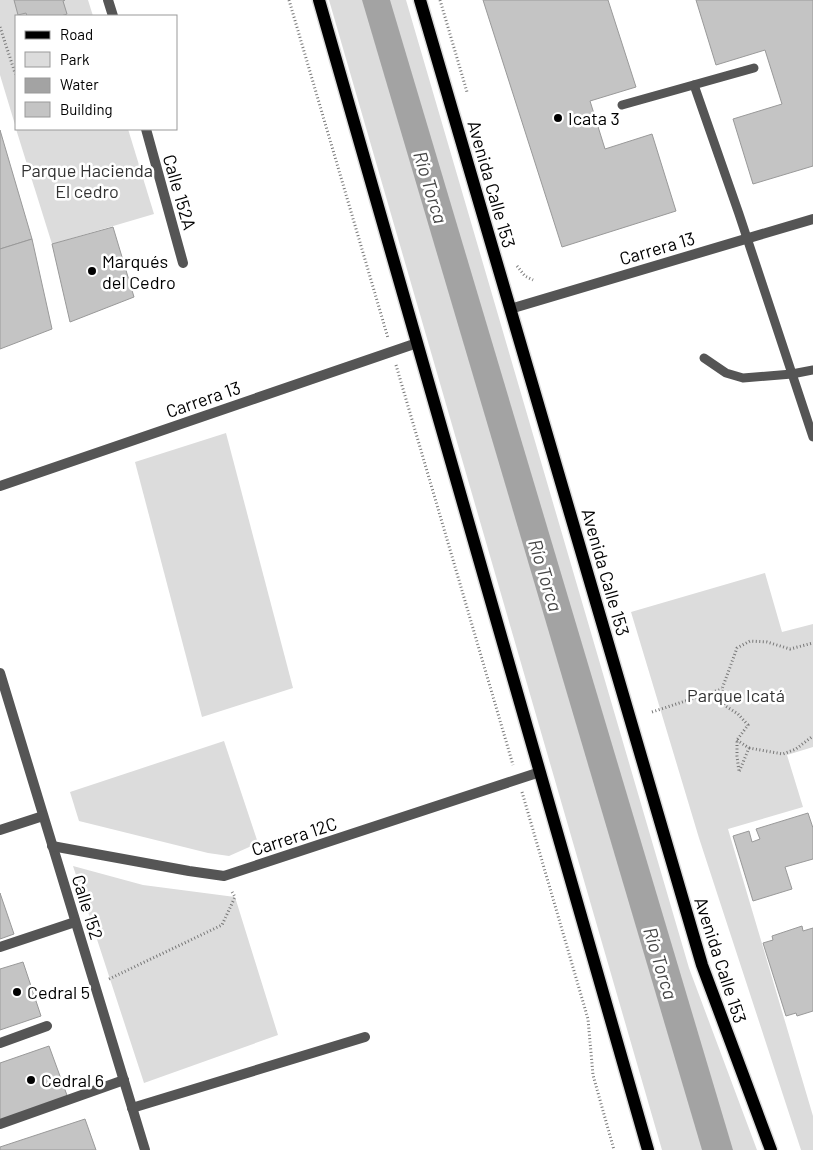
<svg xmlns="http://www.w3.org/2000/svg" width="813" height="1150" viewBox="0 0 813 1150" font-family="Barlow,sans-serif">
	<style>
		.green { fill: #dcdcdc }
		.water { fill: #a3a3a3 }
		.building { fill: #c4c4c4; stroke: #999 }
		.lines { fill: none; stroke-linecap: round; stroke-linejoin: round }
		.primary-casing { stroke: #dbdbdb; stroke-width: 15 }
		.path { stroke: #777; stroke-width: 3; stroke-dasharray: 1 2.5; stroke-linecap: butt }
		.lane { stroke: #555; stroke-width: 9 }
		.street { stroke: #555; stroke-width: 10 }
		.primary { stroke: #000; stroke-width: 12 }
		.poi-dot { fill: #000; stroke: #fff; stroke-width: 2 }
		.labels { text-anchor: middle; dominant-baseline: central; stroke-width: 5; stroke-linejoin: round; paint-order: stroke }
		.poi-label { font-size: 18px; fill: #000; stroke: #fff; text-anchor: start }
		.park-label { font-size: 18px; fill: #333; stroke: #fff }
		.street-label { font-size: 18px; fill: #000; stroke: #fff }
		.water-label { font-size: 19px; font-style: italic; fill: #444; stroke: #fff }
	</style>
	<rect width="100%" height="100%" fill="#fff"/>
	<g class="green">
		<polygon points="0,0 88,0 93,16 16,16 16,128 0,75"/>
		<polygon points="329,0 406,0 689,968 757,1150 662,1150"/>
		<polygon points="16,129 128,129 154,214 52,244"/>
		<polygon points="226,433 293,688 202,717 135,462"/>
		<polygon points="765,573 782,632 813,624 813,747 787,755 803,807 728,829 813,1116 813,1150 801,1150 699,838 631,612"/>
		<polygon points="224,741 258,843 229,856 208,853 79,821 70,792"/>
		<polygon points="73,866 143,885 235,897 278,1035 144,1083"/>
	</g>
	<polygon class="water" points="362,0 390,0 733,1150 702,1150"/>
	<g class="building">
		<polygon points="14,0 65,0 63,1 67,14 61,16 27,16 26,13 18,15"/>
		<polygon points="483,0 608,0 636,87 590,101 605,149 652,134 676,211 562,247"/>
		<polygon points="696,0 813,0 813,166 753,184 733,119 782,104 765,50 716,65"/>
		<polygon points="0,130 32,239 0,249"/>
		<polygon points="113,227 134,297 70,322 52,244"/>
		<polygon points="32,239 52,329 0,349 0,249"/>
		<polygon points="808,813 813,828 813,859 785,867 792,889 753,901 733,836 749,831 752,842 760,839 756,829"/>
		<polygon points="0,893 14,934 0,939"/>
		<polygon points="802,926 803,931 813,928 813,1011 797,1016 796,1013 786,1016 763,943 773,940 772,936"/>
		<polygon points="23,962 41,1016 0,1030 0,969"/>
		<polygon points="49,1046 68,1098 0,1121 0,1063"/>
		<polygon points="85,1119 96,1150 0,1150 0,1147"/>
	</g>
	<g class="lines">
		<defs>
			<g id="primary">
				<polyline points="319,0 648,1150"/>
				<polyline points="420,0 702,965 771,1150"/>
			</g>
		</defs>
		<use href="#primary" class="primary-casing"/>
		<g class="path">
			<polyline points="289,0 388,338"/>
			<polyline points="440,0 467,92"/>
			<polyline points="0,27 15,73 16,74"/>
			<polyline points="517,266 525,276 533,280"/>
			<polyline points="396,365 513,765"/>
			<polyline points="652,712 722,689"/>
			<polyline points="737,740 749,748 739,772 737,756 737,740 748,725 738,714 724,705 722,689 737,648 750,641 767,642 790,649 813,643"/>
			<polyline points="749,748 783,754 796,749 813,736"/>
			<polyline points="522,792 588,1019 593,1075 614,1150"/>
			<polyline points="109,979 222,925 235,897 231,890"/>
		</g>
		<g class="lane">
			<polyline points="694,85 739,214 813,437"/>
			<polyline points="622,105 754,68"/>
			<polyline points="704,358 726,373 743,378 792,374 813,370"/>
		</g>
		<g class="street">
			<polyline points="108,0 113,16"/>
			<polyline points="146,129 183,263"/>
			<polyline points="510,309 813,219"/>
			<polyline points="0,486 417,343"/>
			<polyline points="0,673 145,1150"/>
			<polyline points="0,830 43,816"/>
			<polyline points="52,846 189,871 224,876 540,772"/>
			<polyline points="0,947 75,922"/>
			<polyline points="0,1043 47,1026"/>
			<polyline points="132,1108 365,1037"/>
			<polyline points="0,1124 124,1080"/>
		</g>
		<use href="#primary" class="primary"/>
	</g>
	<g class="poi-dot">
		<circle cx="558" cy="118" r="5"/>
		<circle cx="92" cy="271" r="5"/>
		<circle cx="17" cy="992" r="5"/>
		<circle cx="31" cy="1080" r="5"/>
	</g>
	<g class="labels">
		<g class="poi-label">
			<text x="568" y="118">Icata 3</text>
			<text x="102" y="261">Marqués<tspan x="102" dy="21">del Cedro</tspan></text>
			<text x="27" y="992">Cedral 5</text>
			<text x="41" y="1080">Cedral 6</text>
		</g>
		<g class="park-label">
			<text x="87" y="170">Parque Hacienda<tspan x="87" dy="21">El cedro</tspan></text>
			<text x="736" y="695">Parque Icatá</text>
		</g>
		<g class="street-label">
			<text transform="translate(492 184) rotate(74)">Avenida Calle 153</text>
			<text transform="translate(180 192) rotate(74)">Calle 152A</text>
			<text transform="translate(657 248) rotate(-16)">Carrera 13</text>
			<text transform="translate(203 399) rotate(-19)">Carrera 13</text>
			<text transform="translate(606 572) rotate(74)">Avenida Calle 153</text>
			<text transform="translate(294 836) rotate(-18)">Carrera 12C</text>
			<text transform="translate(88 907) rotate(73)">Calle 152</text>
			<text transform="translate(721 960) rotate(72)">Avenida Calle 153</text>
		</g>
		<g class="water-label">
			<text transform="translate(431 187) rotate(73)">Río Torca</text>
			<text transform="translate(546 575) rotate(73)">Río Torca</text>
			<text transform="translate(661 963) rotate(73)">Río Torca</text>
		</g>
	</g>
	<rect x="15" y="15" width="162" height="115" fill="#ffffff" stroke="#999999"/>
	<rect x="25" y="31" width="25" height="8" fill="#000000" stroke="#999999"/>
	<text x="60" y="40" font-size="15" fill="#000000">Road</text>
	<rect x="25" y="52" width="25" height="15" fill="#dcdcdc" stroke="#999999"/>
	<text x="60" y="65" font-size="15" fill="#000000">Park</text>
	<rect x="25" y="78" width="25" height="15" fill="#a3a3a3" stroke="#999999"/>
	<text x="60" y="90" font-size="15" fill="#000000">Water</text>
	<rect x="25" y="102" width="25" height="15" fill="#c4c4c4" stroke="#999999"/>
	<text x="60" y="115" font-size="15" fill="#000000">Building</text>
</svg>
